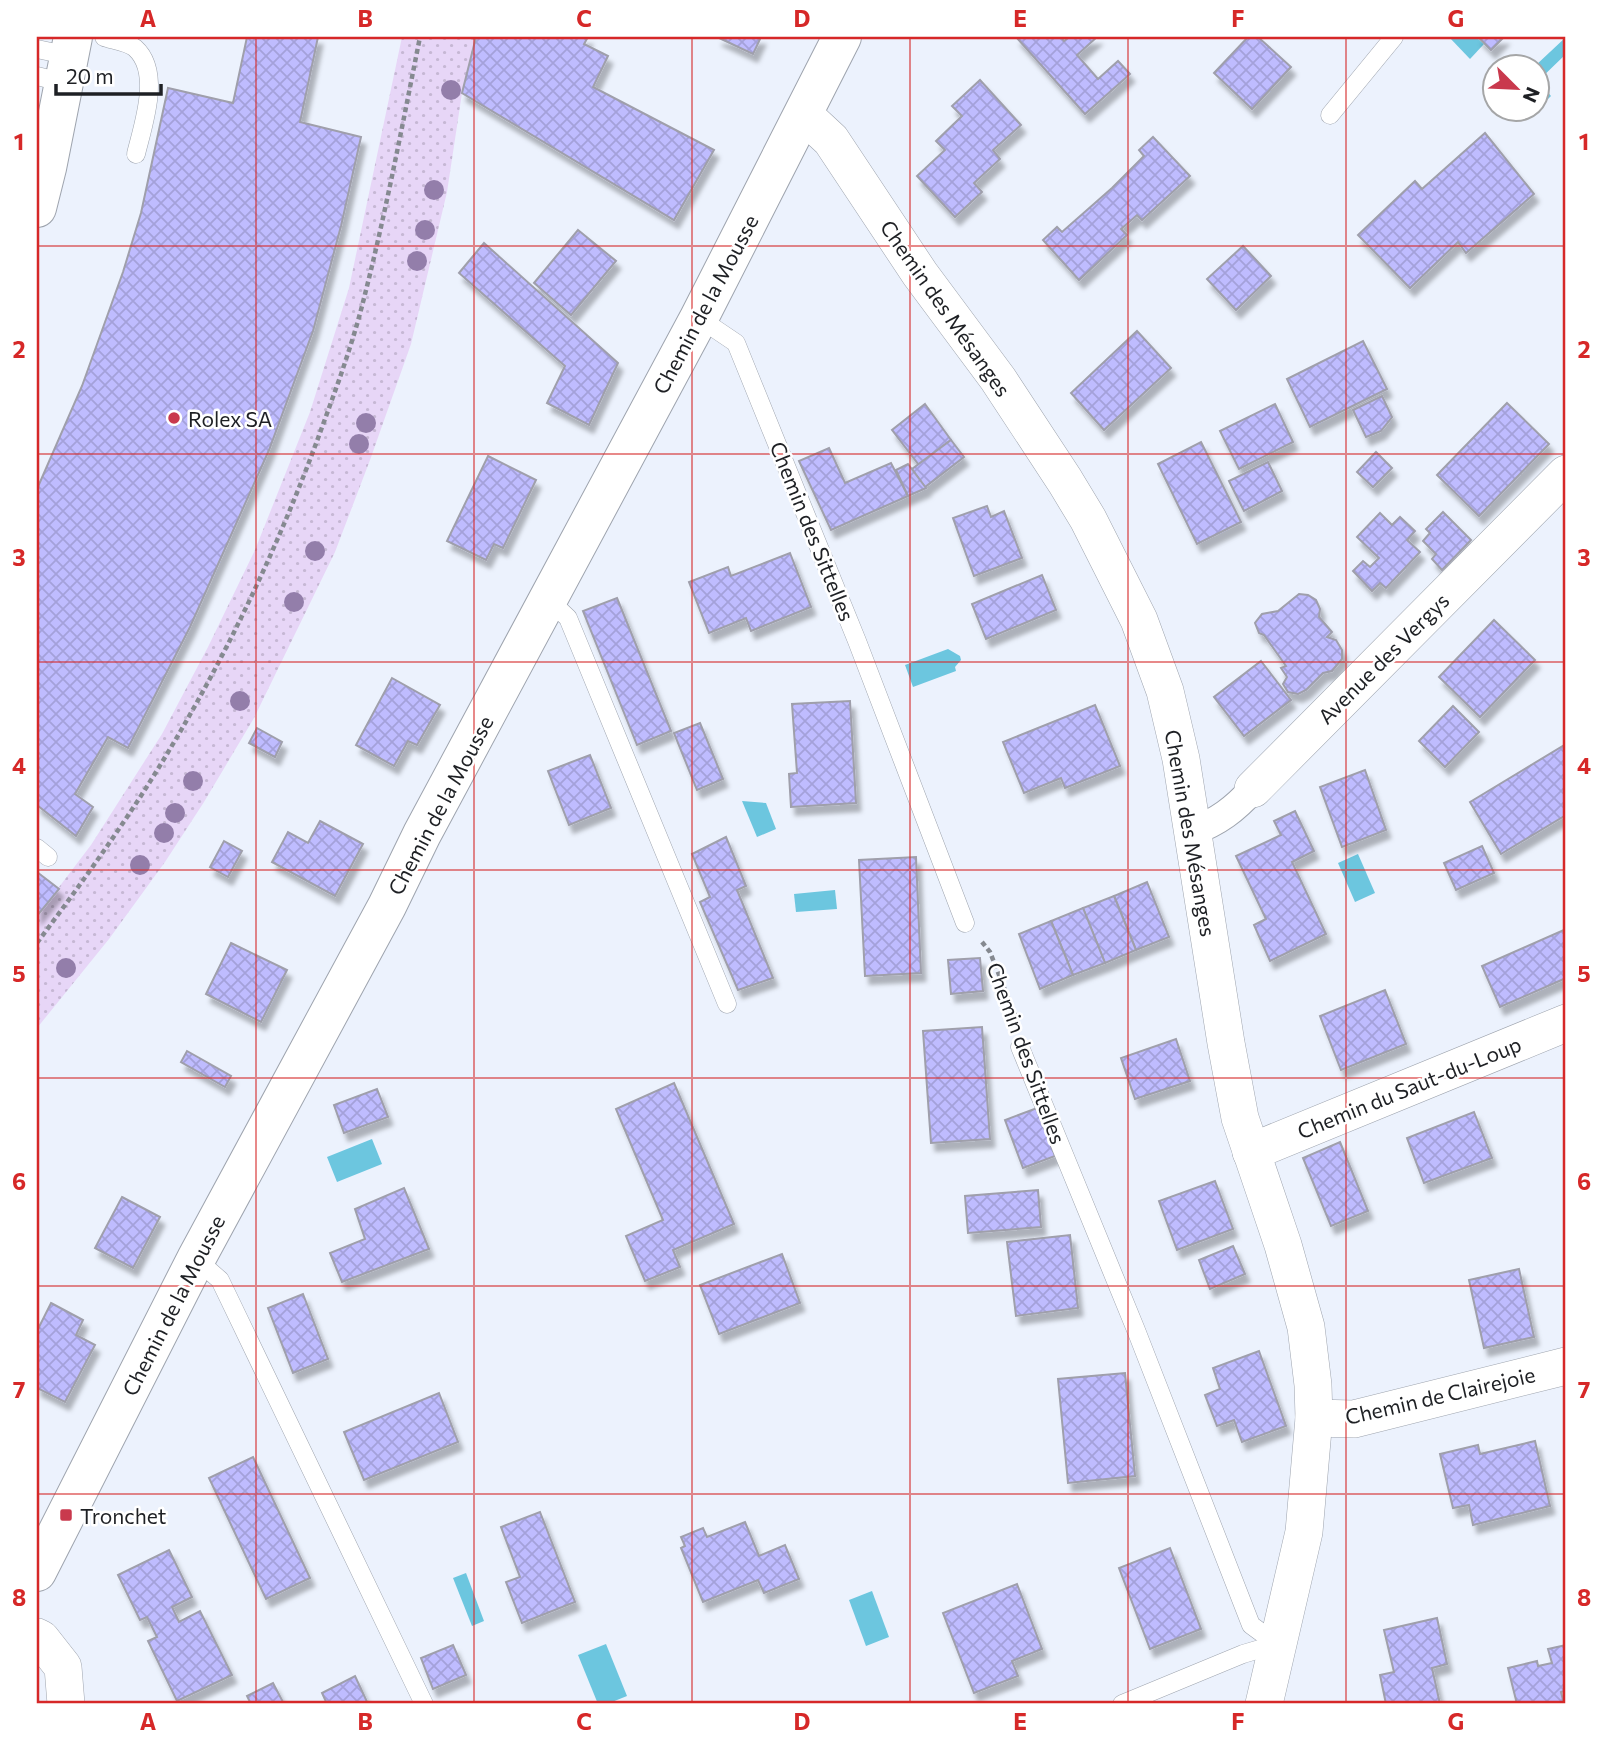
<svg xmlns="http://www.w3.org/2000/svg" width="1603" height="1741" viewBox="0 0 1603 1741" font-family="Commissioner,sans-serif">
	<style>
		.green { fill: url(#green-dots) }
		.water { fill: #6cc6df }
		.building { fill: url(#building-cross-hatch); stroke: #9f9fab; stroke-width: 2; filter: url(#shadow) }
		.lines { fill: none; stroke-linecap: round; stroke-linejoin: round }
		.service-casing { stroke: #9ea4ae; stroke-width: 19 }
		.pedestrian-casing { stroke: #9ea4ae; stroke-width: 30 }
		.minor-casing { stroke: #9ea4ae; stroke-width: 38 }
		.tertiary-casing { stroke: #9ea4ae; stroke-width: 40 }
		.path { stroke: #858990; stroke-width: 4.5; stroke-dasharray: 5 3.5; stroke-linecap: butt }
		.service { stroke: #fff; stroke-width: 18 }
		.pedestrian { stroke: #fff; stroke-width: 28 }
		.minor { stroke: #fff; stroke-width: 37 }
		.tertiary { stroke: #fff; stroke-width: 38 }
		.tree { fill: #937eaa }
		.grid { fill: none; stroke: #d62828; stroke-width: 2; stroke-opacity: 0.55 }
		.poi-dot { fill: #c9394d; stroke: #fff; stroke-width: 2.5 }
		.labels { text-anchor: middle; dominant-baseline: central; stroke-width: 5; stroke-linejoin: round; paint-order: stroke }
		.street-label { font-size: 21px; fill: #1e2024; stroke: #fff }
		.poi-label { font-size: 21px; fill: #1e2024; stroke: #fff; text-anchor: start }
		.neatline { fill: none; stroke: #d62828; stroke-width: 2.5 }
		.grid-label { font-size: 23px; text-anchor: middle; font-weight: bold; fill: #d62828 }
	</style>
	<defs>
		<pattern id="green-dots" width="8" height="8" patternUnits="userSpaceOnUse" patternTransform="scale(1.75)"><rect width="8" height="8" fill="#e7d6f7"/><path d="M2 2h.1M6 6h.1" fill="none" stroke="#c6b7d4" stroke-width="1.8" stroke-linecap="round"/></pattern>
		<pattern id="building-cross-hatch" width="8" height="8" patternUnits="userSpaceOnUse" patternTransform="scale(1.75)"><rect width="8" height="8" fill="#bfbcff"/><path d="M0 0l8 8M0 8l8-8" fill="none" stroke="#a4a1da"/></pattern>
		<filter id="shadow"><feDropShadow dx="4.5" dy="8" stdDeviation="2" flood-color="#0004"/></filter>
	</defs>
	<rect width="100%" height="100%" fill="#ecf2fd"/>
	<polygon class="green" points="402,37 476,37 462,93 447,192 411,344 370,460 335,552 254,718 204,802 165,862 109,939 37,1028 37,916 91,845 162,734 208,647 255,550 310,412 349,288"/>
	<g class="water">
		<polygon points="1449,37 1476,37 1484,44 1470,59"/>
		<polygon points="1566,37 1566,54 1538,81 1551,96 1533,114 1528,109 1536,108 1535,66"/>
		<polygon points="948,649 960,656 961,660 955,667 956,671 913,687 905,665"/>
		<polygon points="742,801 766,803 776,829 757,837"/>
		<polygon points="1358,854 1375,893 1355,902 1338,863"/>
		<polygon points="835,890 837,909 796,912 794,894"/>
		<polygon points="372,1139 382,1164 337,1182 327,1157"/>
		<polygon points="466,1573 484,1621 472,1626 453,1578"/>
		<polygon points="872,1591 889,1637 866,1646 849,1600"/>
		<polygon points="606,1644 627,1696 607,1704 598,1704 578,1655"/>
	</g>
	<g class="building">
		<polygon points="247,37 318,37 300,122 361,137 341,226 313,331 269,450 190,627 128,748 108,737 75,794 93,807 76,836 37,805 37,489 82,386 123,272 141,213 168,88 233,103"/>
		<polygon points="476,37 588,37 584,44 608,56 593,87 714,150 674,220 462,93"/>
		<polygon points="717,37 761,37 753,54"/>
		<polygon points="1016,37 1061,37 1064,41 1069,37 1097,37 1077,55 1098,79 1118,61 1130,74 1085,114"/>
		<polygon points="1248,37 1258,37 1291,67 1252,109 1214,73"/>
		<polygon points="1478,37 1504,37 1491,50"/>
		<polygon points="980,80 1021,125 993,150 1000,159 974,183 982,192 955,217 917,176 945,150 936,141 962,116 952,106"/>
		<polygon points="1485,133 1534,194 1466,253 1458,242 1410,288 1358,235 1415,181 1422,189"/>
		<polygon points="1153,137 1190,176 1142,220 1137,215 1121,229 1127,235 1079,280 1043,240 1057,227 1062,232 1112,188 1144,156 1139,150"/>
		<polygon points="578,230 616,261 571,315 534,283"/>
		<polygon points="484,243 618,363 589,425 547,403 565,366 459,273"/>
		<polygon points="1243,246 1271,276 1236,310 1207,279"/>
		<polygon points="1137,331 1171,368 1104,430 1071,393"/>
		<polygon points="1363,341 1387,389 1310,427 1287,379"/>
		<polygon points="1382,396 1392,417 1381,431 1366,437 1353,410"/>
		<polygon points="1507,403 1549,444 1479,516 1437,475"/>
		<polygon points="925,404 951,440 919,465 892,430"/>
		<polygon points="1275,404 1293,442 1239,469 1220,431"/>
		<polygon points="951,440 964,457 925,487 912,469"/>
		<polygon points="1201,442 1241,522 1197,544 1158,464"/>
		<polygon points="829,448 845,483 891,463 908,496 831,530 799,461"/>
		<polygon points="1376,452 1392,468 1373,487 1357,472"/>
		<polygon points="488,456 536,480 503,548 494,544 486,560 447,541"/>
		<polygon points="1268,462 1282,491 1244,511 1229,481"/>
		<polygon points="908,464 926,488 908,496 896,470"/>
		<polygon points="987,506 991,517 1004,511 1022,558 974,576 953,518"/>
		<polygon points="1443,512 1471,540 1442,570 1432,559 1436,554 1423,541 1430,533 1426,529"/>
		<polygon points="1380,513 1392,525 1400,517 1415,531 1407,540 1420,552 1386,588 1380,583 1372,591 1353,571 1363,561 1370,567 1379,558 1357,537"/>
		<polygon points="790,553 811,607 751,631 746,618 709,633 689,582 728,567 731,576"/>
		<polygon points="1042,575 1056,610 986,639 972,604"/>
		<polygon points="1299,594 1308,595 1316,600 1320,609 1319,617 1332,632 1327,637 1336,640 1342,650 1342,659 1332,671 1323,673 1306,690 1298,694 1288,692 1283,684 1287,677 1281,668 1286,666 1264,635 1259,633 1255,623 1262,614 1278,611"/>
		<polygon points="617,598 671,731 637,745 583,611"/>
		<polygon points="1494,620 1535,660 1480,717 1439,677"/>
		<polygon points="1261,661 1291,700 1244,736 1214,697"/>
		<polygon points="392,678 440,705 417,745 408,741 394,766 356,745"/>
		<polygon points="850,701 856,803 791,807 789,774 797,773 792,704"/>
		<polygon points="1095,705 1120,766 1065,788 1061,778 1024,793 1003,742"/>
		<polygon points="1453,706 1479,732 1445,767 1419,741"/>
		<polygon points="700,723 723,779 697,790 674,733"/>
		<polygon points="257,728 282,742 275,757 249,743"/>
		<polygon points="1566,744 1566,815 1501,854 1470,802"/>
		<polygon points="590,755 611,808 569,825 548,771"/>
		<polygon points="1365,770 1386,830 1342,847 1320,787"/>
		<polygon points="1295,811 1314,851 1292,862 1326,934 1270,961 1254,925 1266,919 1236,856 1281,835 1274,821"/>
		<polygon points="320,821 363,844 335,896 272,862 288,832 308,843"/>
		<polygon points="726,837 746,886 737,890 773,978 738,990 700,902 710,897 692,854"/>
		<polygon points="224,841 242,851 228,877 210,867"/>
		<polygon points="1482,846 1494,873 1456,890 1444,863"/>
		<polygon points="916,857 921,973 865,976 859,860"/>
		<polygon points="37,872 59,889 37,916"/>
		<polygon points="1147,882 1169,937 1136,950 1114,896"/>
		<polygon points="1114,896 1136,950 1105,963 1083,908"/>
		<polygon points="1083,908 1105,963 1073,975 1051,921"/>
		<polygon points="1051,921 1073,975 1040,989 1019,934"/>
		<polygon points="1566,929 1566,978 1500,1007 1482,966"/>
		<polygon points="231,943 287,970 261,1022 206,994"/>
		<polygon points="980,958 983,991 951,994 948,960"/>
		<polygon points="1385,990 1406,1044 1341,1070 1320,1016"/>
		<polygon points="982,1027 990,1139 931,1143 923,1031"/>
		<polygon points="1176,1039 1190,1081 1135,1099 1121,1058"/>
		<polygon points="187,1051 231,1076 225,1087 181,1062"/>
		<polygon points="674,1083 734,1224 673,1250 680,1267 645,1281 626,1236 663,1220 616,1109"/>
		<polygon points="377,1089 388,1117 344,1133 334,1105"/>
		<polygon points="1037,1108 1055,1156 1023,1168 1005,1120"/>
		<polygon points="1474,1112 1492,1158 1424,1183 1407,1138"/>
		<polygon points="1340,1142 1368,1211 1331,1226 1303,1158"/>
		<polygon points="1215,1181 1233,1229 1177,1250 1159,1201"/>
		<polygon points="404,1188 429,1249 342,1282 330,1253 365,1239 355,1209"/>
		<polygon points="1038,1190 1041,1227 968,1233 965,1196"/>
		<polygon points="122,1197 160,1217 133,1268 95,1248"/>
		<polygon points="1070,1235 1078,1308 1016,1316 1007,1242"/>
		<polygon points="1233,1246 1245,1274 1210,1289 1199,1260"/>
		<polygon points="782,1254 800,1303 719,1334 700,1285"/>
		<polygon points="1519,1269 1534,1337 1484,1348 1469,1280"/>
		<polygon points="303,1294 328,1359 293,1373 268,1308"/>
		<polygon points="51,1303 83,1320 76,1335 95,1345 65,1402 37,1388 37,1331"/>
		<polygon points="1259,1351 1286,1426 1242,1442 1234,1420 1217,1426 1205,1395 1220,1389 1213,1368"/>
		<polygon points="1125,1373 1135,1476 1068,1483 1058,1379"/>
		<polygon points="439,1393 458,1442 364,1480 344,1432"/>
		<polygon points="1535,1441 1550,1506 1473,1525 1469,1505 1453,1508 1440,1454 1478,1445 1480,1454"/>
		<polygon points="253,1457 310,1578 266,1599 209,1478"/>
		<polygon points="540,1512 575,1602 522,1623 506,1582 520,1577 501,1527"/>
		<polygon points="745,1522 759,1556 785,1545 799,1579 764,1593 758,1580 703,1602 681,1548 685,1546 681,1537 703,1528 707,1537"/>
		<polygon points="1170,1548 1201,1629 1150,1649 1119,1568"/>
		<polygon points="169,1550 192,1597 172,1607 179,1622 200,1611 232,1675 177,1701 148,1641 157,1637 147,1617 140,1620 118,1575"/>
		<polygon points="1017,1584 1042,1649 1012,1661 1018,1676 974,1693 943,1613"/>
		<polygon points="1437,1618 1447,1664 1432,1668 1440,1704 1386,1704 1380,1675 1394,1672 1384,1630"/>
		<polygon points="453,1645 466,1675 433,1689 421,1658"/>
		<polygon points="1566,1645 1566,1690 1561,1692 1564,1704 1517,1704 1508,1668 1537,1661 1538,1666 1552,1663 1548,1649"/>
		<polygon points="355,1676 368,1704 327,1704 322,1693"/>
		<polygon points="273,1683 284,1704 251,1704 247,1696"/>
	</g>
	<g class="lines">
		<defs>
			<g id="service">
				<path d="M 104,37 C 112,40 128,42 135,48 C 162,72 143,125 136,154"/>
				<polyline points="37,49 70,56"/>
				<polyline points="37,76 65,83"/>
				<polyline points="1330,115 1394,37"/>
				<polyline points="699,318 736,343 857,641 965,923"/>
				<polyline points="549,600 568,618 727,1004"/>
				<polyline points="37,848 48,857"/>
				<polyline points="1020,1047 1136,1330 1251,1625 1277,1644"/>
				<polyline points="196,1259 220,1280 424,1704"/>
				<polyline points="1122,1704 1243,1654 1277,1644"/>
			</g>
			<path id="pedestrian" d="M 1193,831 C 1218,822 1235,809 1253,789"/>
			<g id="minor">
				<polyline points="803,114 831,140 920,274 998,379 1065,481 1088,519 1139,620 1165,691 1181,759 1226,1043 1240,1118 1283,1245 1306,1327 1313,1385 1314,1418 1304,1532 1264,1704"/>
				<polyline points="1253,789 1566,474"/>
				<polyline points="1251,1152 1566,1023"/>
				<polyline points="1314,1418 1354,1419 1566,1366"/>
				<polyline points="37,1637 41,1639 63,1667 66,1704"/>
			</g>
			<g id="tertiary">
				<polyline points="37,208 47,168 73,37"/>
				<polyline points="37,1572 196,1259 387,906 422,834 699,318 842,37"/>
			</g>
		</defs>
		<use href="#service" class="service-casing"/>
		<use href="#pedestrian" class="pedestrian-casing"/>
		<use href="#minor" class="minor-casing"/>
		<use href="#tertiary" class="tertiary-casing"/>
		<g class="path">
			<polyline points="982,942 990,952 1018,1023"/>
			<path d="M 37,943 C 75,892 112,841 146,788 C 215,679 272,562 317,441 C 333,397 350,352 362,306 C 385,217 402,127 420,37"/>
		</g>
		<use href="#service" class="service"/>
		<use href="#pedestrian" class="pedestrian"/>
		<use href="#minor" class="minor"/>
		<use href="#tertiary" class="tertiary"/>
	</g>
	<g class="tree">
		<circle cx="451" cy="90" r="10"/>
		<circle cx="434" cy="190" r="10"/>
		<circle cx="425" cy="230" r="10"/>
		<circle cx="417" cy="261" r="10"/>
		<circle cx="366" cy="423" r="10"/>
		<circle cx="359" cy="444" r="10"/>
		<circle cx="315" cy="551" r="10"/>
		<circle cx="294" cy="602" r="10"/>
		<circle cx="240" cy="701" r="10"/>
		<circle cx="193" cy="781" r="10"/>
		<circle cx="175" cy="813" r="10"/>
		<circle cx="164" cy="833" r="10"/>
		<circle cx="140" cy="865" r="10"/>
		<circle cx="66" cy="968" r="10"/>
	</g>
	<path class="grid" d="M 256,37 L 256,1704M 474,37 L 474,1704M 692,37 L 692,1704M 910,37 L 910,1704M 1128,37 L 1128,1704M 1346,37 L 1346,1704M 37,246 L 1566,246M 37,454 L 1566,454M 37,662 L 1566,662M 37,870 L 1566,870M 37,1078 L 1566,1078M 37,1286 L 1566,1286M 37,1494 L 1566,1494"/>
	<g class="poi-dot">
		<circle cx="174" cy="418" r="7"/>
		<rect x="59" y="1508" width="14" height="14" rx="3.5"/>
	</g>
	<g class="labels">
		<g class="street-label">
			<text transform="translate(705 304) rotate(-62)">Chemin de la Mousse</text>
			<text transform="translate(946 308) rotate(55)">Chemin des Mésanges</text>
			<text transform="translate(813 531) rotate(68)">Chemin des Sittelles</text>
			<text transform="translate(1383 658) rotate(-45)">Avenue des Vergys</text>
			<text transform="translate(440 805) rotate(-62)">Chemin de la Mousse</text>
			<text transform="translate(1191 833) rotate(80)">Chemin des Mésanges</text>
			<text transform="translate(1027 1053) rotate(70)">Chemin des Sittelles</text>
			<text transform="translate(1409 1087) rotate(-22)">Chemin du Saut-du-Loup</text>
			<text transform="translate(173 1305) rotate(-63)">Chemin de la Mousse</text>
			<text transform="translate(1440 1395) rotate(-13)">Chemin de Clairejoie</text>
		</g>
		<g class="poi-label">
			<text x="188" y="418">Rolex SA</text>
			<text x="80" y="1515">Tronchet</text>
		</g>
	</g>
	<rect width="1603" height="1741" fill="none" stroke="#ffffff" stroke-width="77"/>
	<g transform="translate(1516 88) rotate(114)"><circle r="33" fill="#ffffff" stroke="#a5a6a7" stroke-width="2"/>
	<path d="M0-5L12 26L0 18L-12 26Z" fill="#c9394d"/>
	<text y="-10" font-size="19" font-weight="bold" text-anchor="middle" fill="#1e2024">N</text>
	</g>
	<path d="M56 84v10h105v-10" fill="none" stroke="#1e2024" stroke-width="3.5"/>
	<text x="66" y="84" font-size="21" fill="#1e2024" stroke="#ffffff" stroke-width="5" paint-order="stroke">20 m</text>
	<rect x="38" y="38" width="1526" height="1664" class="neatline"/>
	<g class="grid-label">
		<text x="148" y="27">A</text>
		<text x="365" y="27">B</text>
		<text x="584" y="27">C</text>
		<text x="802" y="27">D</text>
		<text x="1020" y="27">E</text>
		<text x="1238" y="27">F</text>
		<text x="1456" y="27">G</text>
		<text x="19" y="150">1</text>
		<text x="1584" y="150">1</text>
		<text x="19" y="358">2</text>
		<text x="1584" y="358">2</text>
		<text x="19" y="566">3</text>
		<text x="1584" y="566">3</text>
		<text x="19" y="774">4</text>
		<text x="1584" y="774">4</text>
		<text x="19" y="982">5</text>
		<text x="1584" y="982">5</text>
		<text x="19" y="1190">6</text>
		<text x="1584" y="1190">6</text>
		<text x="19" y="1398">7</text>
		<text x="1584" y="1398">7</text>
		<text x="19" y="1606">8</text>
		<text x="1584" y="1606">8</text>
		<text x="148" y="1730">A</text>
		<text x="365" y="1730">B</text>
		<text x="584" y="1730">C</text>
		<text x="802" y="1730">D</text>
		<text x="1020" y="1730">E</text>
		<text x="1238" y="1730">F</text>
		<text x="1456" y="1730">G</text>
	</g>
</svg>
